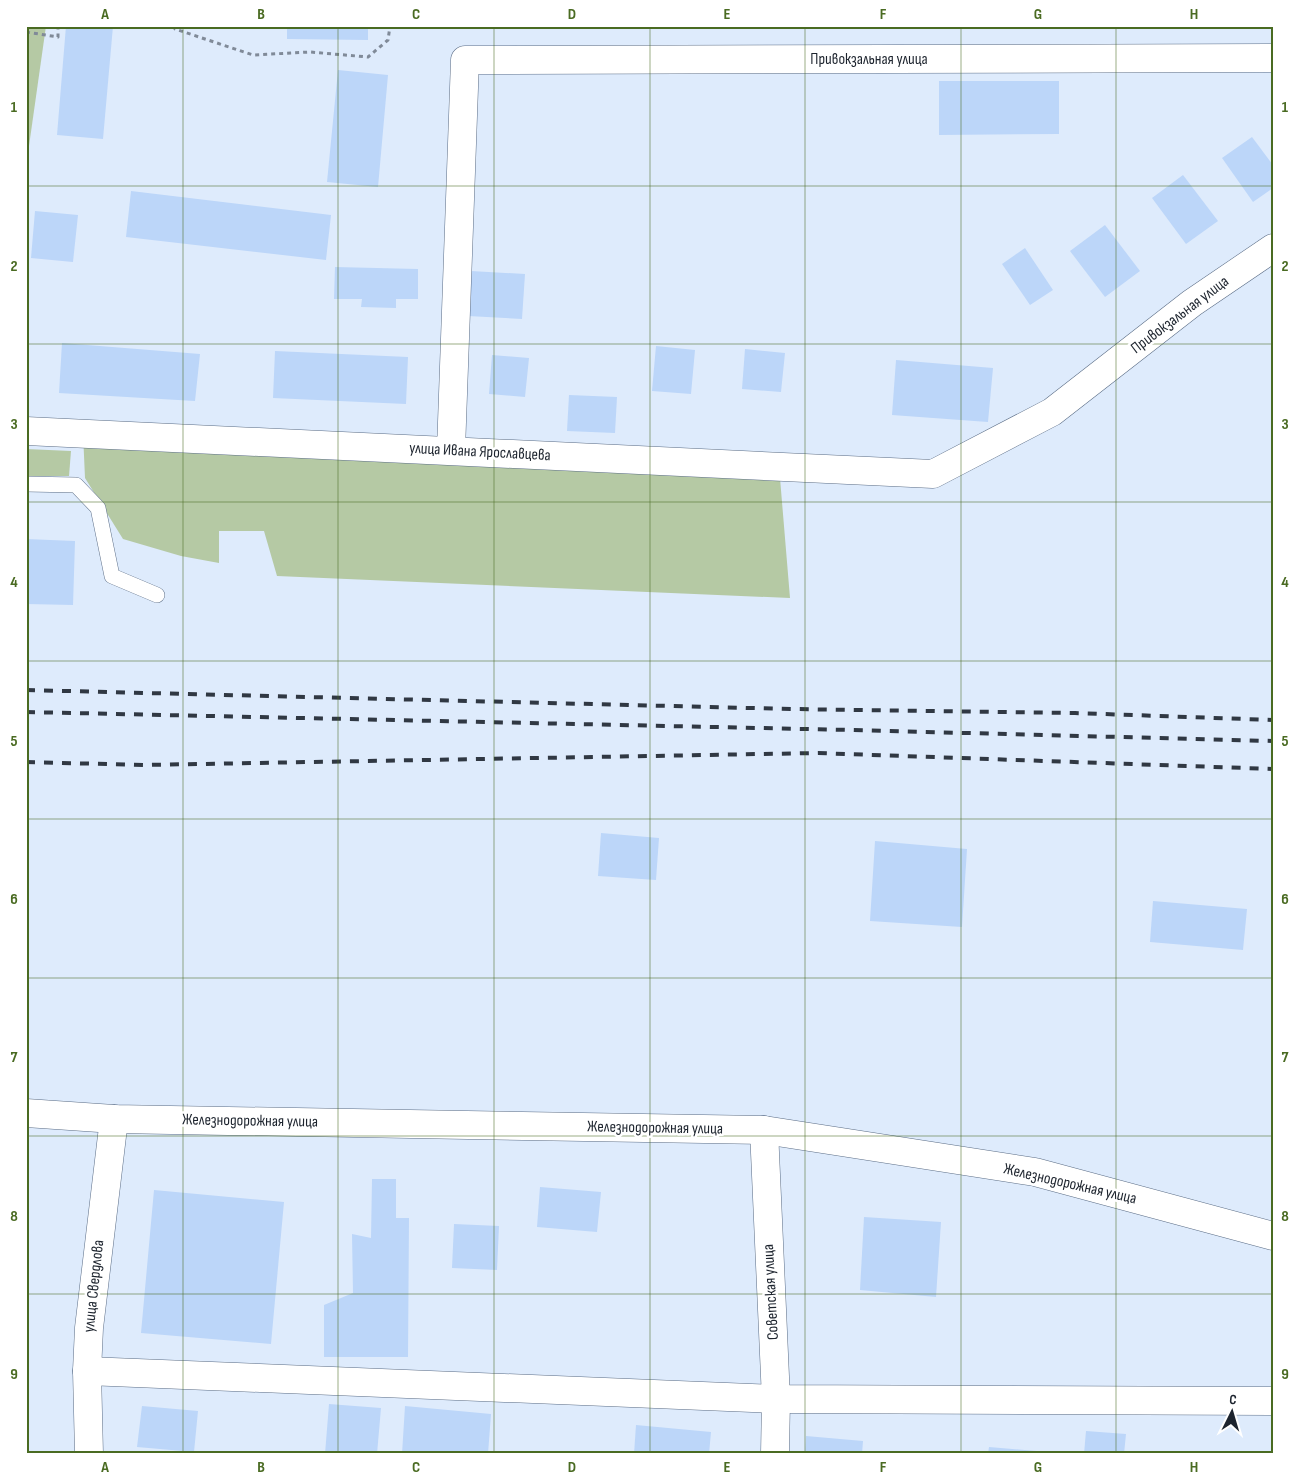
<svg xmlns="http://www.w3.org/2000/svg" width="1299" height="1480" viewBox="0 0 1299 1480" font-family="'Sofia Sans Condensed',sans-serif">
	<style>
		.green { fill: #b5c9a4 }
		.building { fill: #bcd6f9 }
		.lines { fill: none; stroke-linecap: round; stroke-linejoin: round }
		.service-casing { stroke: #5b6d86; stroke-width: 16 }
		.minor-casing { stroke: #5b6d86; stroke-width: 29 }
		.tertiary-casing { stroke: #5b6d86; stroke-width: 29 }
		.path { stroke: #808a98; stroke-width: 3; stroke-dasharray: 4 4; stroke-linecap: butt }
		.service { stroke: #fff; stroke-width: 15 }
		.minor { stroke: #fff; stroke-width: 28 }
		.tertiary { stroke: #fff; stroke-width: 28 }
		.rail { stroke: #303843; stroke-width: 4; stroke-dasharray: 9 9; stroke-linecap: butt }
		.grid { fill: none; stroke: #4a6b22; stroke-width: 1; stroke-opacity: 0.55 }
		.labels { text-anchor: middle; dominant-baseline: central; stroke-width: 5; stroke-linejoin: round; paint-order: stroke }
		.street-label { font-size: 16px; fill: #1d242e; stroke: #fff }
		.neatline { fill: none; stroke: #4a6b22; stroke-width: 2 }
		.grid-label { font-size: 16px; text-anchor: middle; font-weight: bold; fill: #4a6b22 }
	</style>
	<rect width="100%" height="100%" fill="#deebfc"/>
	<g class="green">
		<polygon points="26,26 46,26 27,160 26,160"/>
		<polygon points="83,433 779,466 790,598 277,576 264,531 219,531 219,563 181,556 123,539 85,478"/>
		<polygon points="26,449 71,451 69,476 26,476"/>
	</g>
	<g class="building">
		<polygon points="66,26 113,26 103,139 57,135"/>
		<polygon points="287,26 368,26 368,40 287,39"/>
		<polygon points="338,70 388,75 378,187 327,182"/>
		<polygon points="939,81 1059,81 1059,134 939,135"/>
		<polygon points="1252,137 1273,165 1273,188 1253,202 1222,158"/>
		<polygon points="1183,175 1218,221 1186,244 1152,198"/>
		<polygon points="131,191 331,215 326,260 126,237"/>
		<polygon points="35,211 78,215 73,262 31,258"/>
		<polygon points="1105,225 1140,271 1105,297 1070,251"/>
		<polygon points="1025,248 1053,290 1030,305 1002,264"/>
		<polygon points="335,267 418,269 418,299 396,299 396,308 361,307 362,299 334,299"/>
		<polygon points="471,271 525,274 522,319 468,316"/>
		<polygon points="62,343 200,354 195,401 59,393"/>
		<polygon points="656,346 695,350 691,394 652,391"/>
		<polygon points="745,349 785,353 781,392 742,389"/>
		<polygon points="275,351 408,357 406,404 273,398"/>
		<polygon points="492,355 529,358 525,397 489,394"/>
		<polygon points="896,360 993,368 988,422 892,415"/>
		<polygon points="569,395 617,397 615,433 567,431"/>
		<polygon points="26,539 75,541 73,605 26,604"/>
		<polygon points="601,833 659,838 656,880 598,876"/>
		<polygon points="875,841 967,849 962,927 870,921"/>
		<polygon points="1153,901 1247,909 1243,950 1150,942"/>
		<polygon points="372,1179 396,1179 396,1218 409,1218 408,1357 324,1357 324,1305 353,1293 352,1234 371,1238"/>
		<polygon points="540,1187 601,1192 597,1232 537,1227"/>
		<polygon points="154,1190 284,1202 271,1344 141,1333"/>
		<polygon points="864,1217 941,1222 936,1297 860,1290"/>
		<polygon points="454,1224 499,1226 497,1270 452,1268"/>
		<polygon points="329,1404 381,1408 377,1454 325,1454"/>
		<polygon points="142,1406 198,1411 194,1452 137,1447"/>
		<polygon points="405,1406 491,1414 488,1454 402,1454"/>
		<polygon points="636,1425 711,1432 709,1454 634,1454"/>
		<polygon points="1086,1431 1126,1434 1124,1454 1084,1454"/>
		<polygon points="806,1436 863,1441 862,1454 805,1454"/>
		<polygon points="989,1447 1048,1452 1048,1454 988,1454"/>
	</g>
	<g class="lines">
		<defs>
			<polyline id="service" points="26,484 76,485 98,508 112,576 157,595"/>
			<g id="minor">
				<polyline points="26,431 933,474 1052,412 1192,303 1273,248"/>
				<polyline points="451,450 465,60 1273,58"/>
				<polyline points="764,1130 776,1399 775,1454"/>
				<polyline points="87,1371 776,1399 1273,1401"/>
				<polyline points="89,1454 87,1371 89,1328 114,1119"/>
			</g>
			<polyline id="tertiary" points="26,1113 114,1119 764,1130 1035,1172 1273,1236"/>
		</defs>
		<use href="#service" class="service-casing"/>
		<use href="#minor" class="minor-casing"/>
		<use href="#tertiary" class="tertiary-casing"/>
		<g class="path">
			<polyline points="173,26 175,29 253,55 310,52 368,57 388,40 390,26"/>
			<polyline points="26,32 58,37 58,26"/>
		</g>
		<use href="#service" class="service"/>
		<use href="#minor" class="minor"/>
		<use href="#tertiary" class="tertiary"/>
		<g class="rail">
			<polyline points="26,690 791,709 1075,713 1273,720"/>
			<polyline points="26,712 851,730 1273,741"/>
			<polyline points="26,762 143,765 818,753 1273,769"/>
		</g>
	</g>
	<path class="grid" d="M 183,26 L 183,1454M 338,26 L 338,1454M 494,26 L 494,1454M 650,26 L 650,1454M 805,26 L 805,1454M 961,26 L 961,1454M 1116,26 L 1116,1454M 26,186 L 1273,186M 26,344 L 1273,344M 26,502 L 1273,502M 26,661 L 1273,661M 26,819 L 1273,819M 26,978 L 1273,978M 26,1136 L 1273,1136M 26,1294 L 1273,1294"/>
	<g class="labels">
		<g class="street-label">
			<text x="869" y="59">Привокзальная улица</text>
			<text transform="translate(1180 315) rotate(-37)">Привокзальная улица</text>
			<text transform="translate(480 452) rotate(3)">улица Ивана Ярославцева</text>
			<text transform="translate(250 1121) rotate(1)">Железнодорожная улица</text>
			<text transform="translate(655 1128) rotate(1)">Железнодорожная улица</text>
			<text transform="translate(1070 1184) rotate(13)">Железнодорожная улица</text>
			<text transform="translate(94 1286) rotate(-84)">улица Свердлова</text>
			<text transform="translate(771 1292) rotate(-93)">Советская улица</text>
		</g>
	</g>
	<rect width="1299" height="1480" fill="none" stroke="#ffffff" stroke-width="55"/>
	<g transform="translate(1232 1412) rotate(5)" stroke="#ffffff" stroke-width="4" paint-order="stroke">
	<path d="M0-4L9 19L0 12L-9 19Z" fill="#1d242e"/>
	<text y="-8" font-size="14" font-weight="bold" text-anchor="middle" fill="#1d242e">С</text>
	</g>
	<rect x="28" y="28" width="1244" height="1424" class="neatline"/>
	<g class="grid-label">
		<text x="105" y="19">A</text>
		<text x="261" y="19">B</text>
		<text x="416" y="19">C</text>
		<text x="572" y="19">D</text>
		<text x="727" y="19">E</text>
		<text x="883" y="19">F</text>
		<text x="1038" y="19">G</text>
		<text x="1194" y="19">H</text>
		<text x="14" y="112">1</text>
		<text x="1285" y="112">1</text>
		<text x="14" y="271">2</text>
		<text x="1285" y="271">2</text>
		<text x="14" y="429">3</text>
		<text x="1285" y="429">3</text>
		<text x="14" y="587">4</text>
		<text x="1285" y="587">4</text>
		<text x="14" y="746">5</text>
		<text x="1285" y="746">5</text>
		<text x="14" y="904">6</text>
		<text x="1285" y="904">6</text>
		<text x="14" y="1062">7</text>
		<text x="1285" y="1062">7</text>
		<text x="14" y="1221">8</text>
		<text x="1285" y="1221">8</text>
		<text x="14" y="1379">9</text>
		<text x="1285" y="1379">9</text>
		<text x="105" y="1472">A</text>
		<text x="261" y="1472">B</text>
		<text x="416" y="1472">C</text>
		<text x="572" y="1472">D</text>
		<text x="727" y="1472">E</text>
		<text x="883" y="1472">F</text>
		<text x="1038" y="1472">G</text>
		<text x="1194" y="1472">H</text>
	</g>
</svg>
